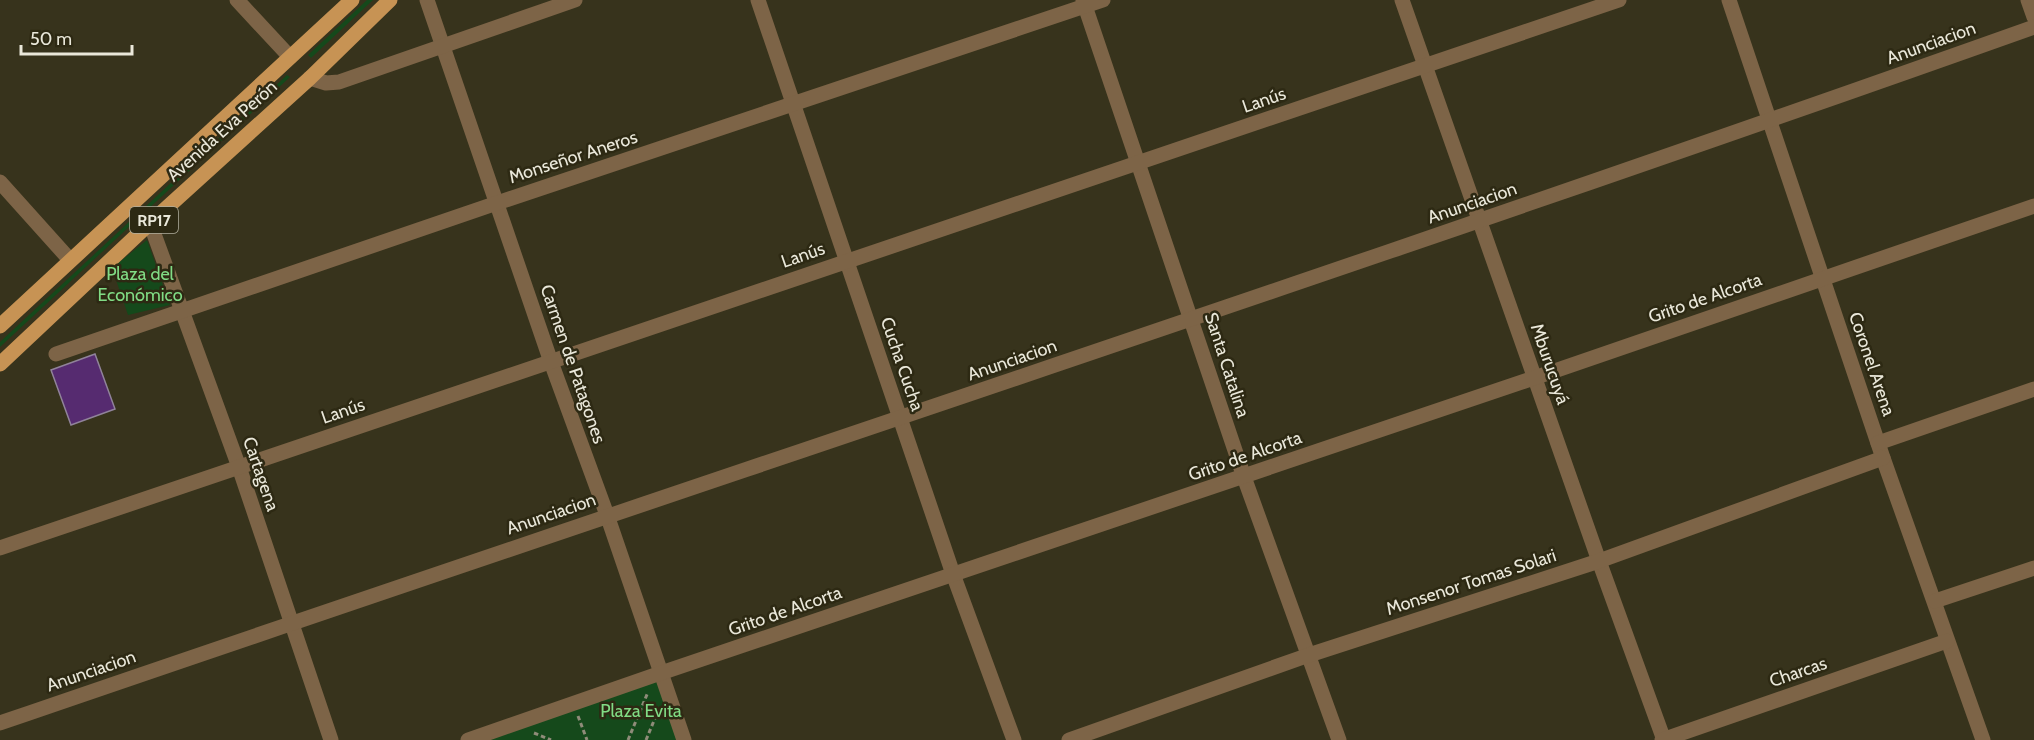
<svg xmlns="http://www.w3.org/2000/svg" width="2034" height="740" viewBox="0 0 2034 740" font-family="Cabin,sans-serif">
	<style>
		.green { fill: #15491b }
		.building { fill: #562b70; stroke: #90839a; stroke-width: 1.5 }
		.lines { fill: none; stroke-linecap: round; stroke-linejoin: round }
		.path { stroke: #8f8c79; stroke-width: 3; stroke-dasharray: 4.5 3; stroke-linecap: butt }
		.street { stroke: #7d6447; stroke-width: 15 }
		.primary { stroke: #c79354; stroke-width: 15 }
		.labels { text-anchor: middle; dominant-baseline: central; stroke-width: 5; stroke-linejoin: round; paint-order: stroke }
		.shield { fill: #2d2913; stroke: #b1af9e; stroke-width: 1.5 }
		.shield-label { font-size: 16px; font-weight: bold; fill: #eae8da }
		.street-label { font-size: 18px; fill: #eae8da; stroke: #2d2913 }
		.park-label { font-size: 18px; fill: #81dc85; stroke: #2d2913 }
	</style>
	<rect width="100%" height="100%" fill="#37331c"/>
	<g class="green">
		<polygon points="367,0 373,0 311,58 308,55"/>
		<polygon points="287,75 290,77 0,347 0,342"/>
		<polygon points="147,240 170,305 128,315 112,268"/>
		<polygon points="660,673 684,740 468,740"/>
	</g>
	<polygon class="building" points="95,354 115,409 71,425 51,370"/>
	<g class="lines">
		<g class="path">
			<polyline points="578,716 587,740"/>
			<polyline points="534,733 551,740"/>
			<polyline points="628,740 648,692"/>
			<polyline points="646,740 658,711"/>
		</g>
		<g class="street">
			<polyline points="237,0 290,57"/>
			<polyline points="427,0 551,362 607,515 684,740"/>
			<polyline points="758,0 953,574 1014,740"/>
			<polyline points="1083,0 1244,477 1339,740"/>
			<polyline points="1402,0 1599,561 1664,740"/>
			<polyline points="1729,0 1883,458 1983,740"/>
			<polyline points="2028,0 2034,17"/>
			<polyline points="310,78 326,83 339,82 575,0"/>
			<polyline points="0,182 70,260"/>
			<polyline points="150,223 239,467 331,740"/>
			<polyline points="56,354 497,203 1103,0"/>
			<polyline points="1878,443 2034,389"/>
			<polyline points="0,548 1619,0"/>
			<polyline points="1935,601 2034,568"/>
			<path d="M 0,723 C 678,490 1359,267 2034,27"/>
			<polyline points="468,740 655,675 1534,378 2034,206"/>
			<polyline points="1069,740 1309,655 1599,561 1883,458"/>
			<polyline points="1662,740 1947,641"/>
		</g>
		<g class="primary">
			<polyline points="0,326 352,0"/>
			<polyline points="0,364 150,223 310,78 390,0"/>
		</g>
	</g>
	<g class="labels">
		<rect class="shield" x="130" y="207" width="48" height="26" rx="4.5"/>
		<g class="shield-label">
			<text x="154" y="220">RP17</text>
		</g>
		<g class="street-label">
			<text transform="translate(1931 43) rotate(-20)">Anunciacion</text>
			<text transform="translate(1264 100) rotate(-19)">Lanús</text>
			<text transform="translate(222 131) rotate(-42)">Avenida Eva Perón</text>
			<text transform="translate(573 157) rotate(-18)">Monseñor Aneros</text>
			<text transform="translate(1472 203) rotate(-19)">Anunciacion</text>
			<text transform="translate(803 255) rotate(-19)">Lanús</text>
			<text transform="translate(1705 298) rotate(-19)">Grito de Alcorta</text>
			<text transform="translate(1012 360) rotate(-19)">Anunciacion</text>
			<text transform="translate(573 364) rotate(71)">Carmen de Patagones</text>
			<text transform="translate(902 364) rotate(71)">Cucha Cucha</text>
			<text transform="translate(1550 364) rotate(71)">Mburucuyá</text>
			<text transform="translate(1872 364) rotate(71)">Coronel Arena</text>
			<text transform="translate(1227 365) rotate(72)">Santa Catalina</text>
			<text transform="translate(343 411) rotate(-19)">Lanús</text>
			<text transform="translate(1245 456) rotate(-19)">Grito de Alcorta</text>
			<text transform="translate(261 474) rotate(71)">Cartagena</text>
			<text transform="translate(551 514) rotate(-19)">Anunciacion</text>
			<text transform="translate(1471 582) rotate(-18)">Monsenor Tomas Solari</text>
			<text transform="translate(785 611) rotate(-19)">Grito de Alcorta</text>
			<text transform="translate(91 671) rotate(-19)">Anunciacion</text>
			<text transform="translate(1798 672) rotate(-19)">Charcas</text>
		</g>
		<g class="park-label">
			<text x="140" y="274">Plaza del<tspan x="140" dy="21">Económico</tspan></text>
			<text x="641" y="711">Plaza Evita</text>
		</g>
	</g>
	<path d="M21 45v9h111v-9" fill="none" stroke="#eae8da" stroke-width="3"/>
	<text x="30" y="45" font-size="18" fill="#eae8da" stroke="#2d2913" stroke-width="4.5" paint-order="stroke">50 m</text>
</svg>
